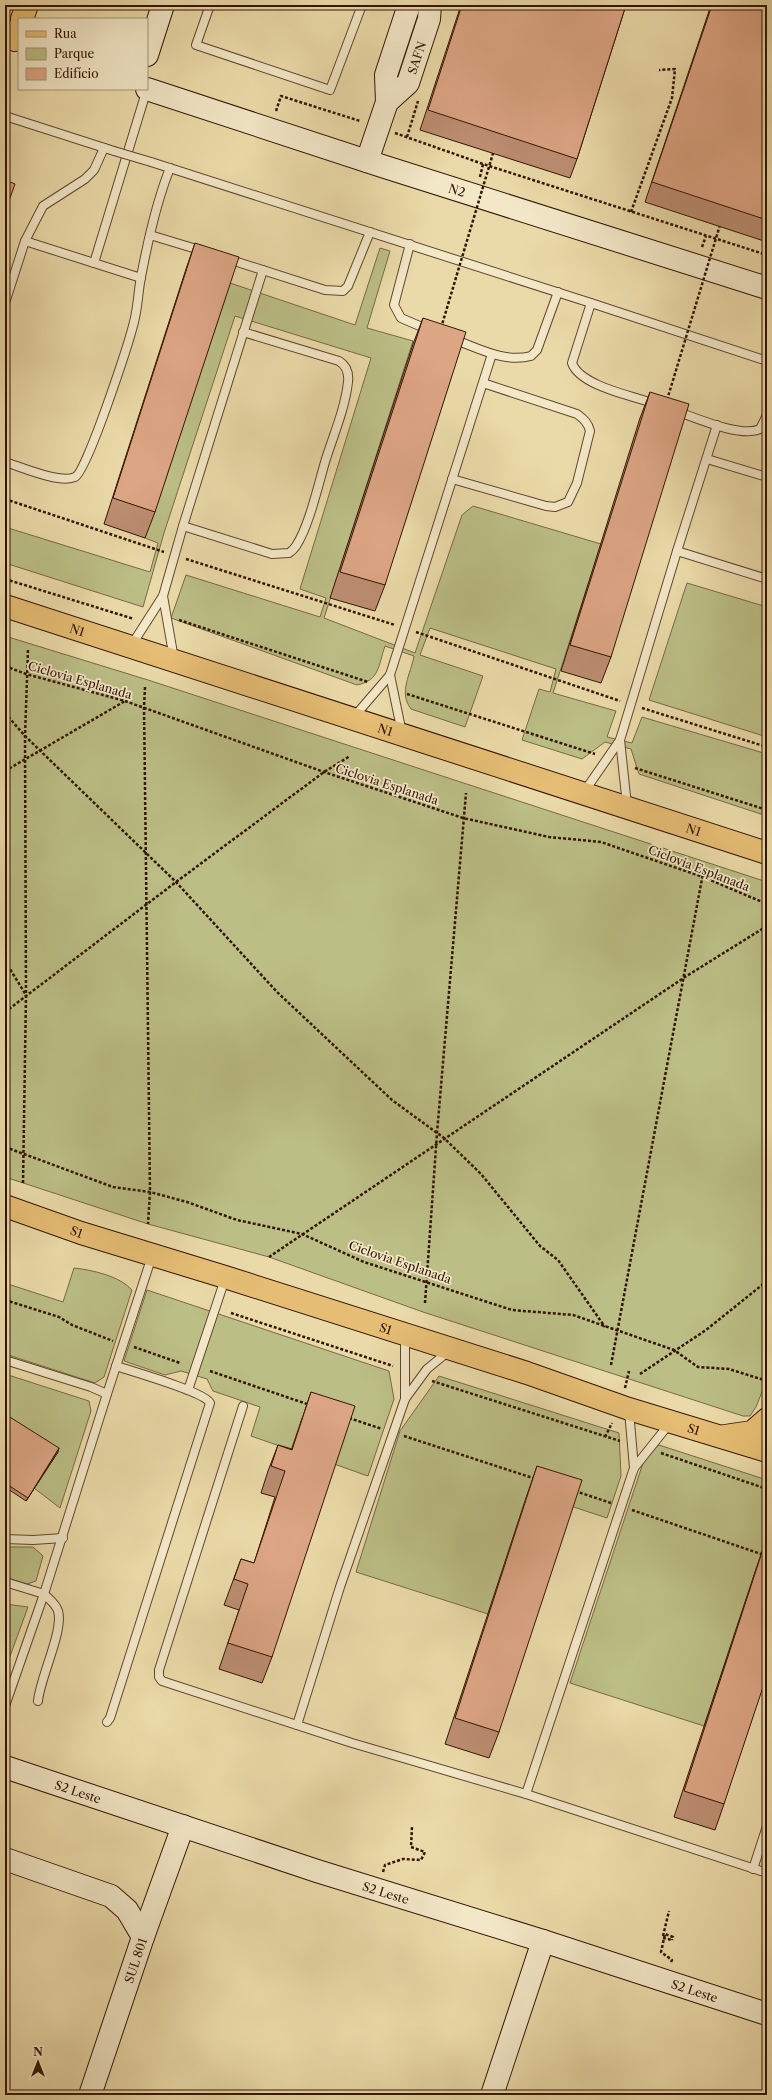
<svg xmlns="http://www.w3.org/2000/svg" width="772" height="2100" viewBox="0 0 772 2100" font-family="'Libre Caslon Text',serif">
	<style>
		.green { fill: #bbbe85; stroke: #776944 }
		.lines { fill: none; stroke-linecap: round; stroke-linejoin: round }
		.lane-casing { stroke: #61462c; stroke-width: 10 }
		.secondary-casing { stroke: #331403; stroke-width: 24 }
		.primary-casing { stroke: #331403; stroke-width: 24 }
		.highway-casing { stroke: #331403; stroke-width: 24 }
		.path { stroke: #331403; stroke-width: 2.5; stroke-dasharray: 3 2; stroke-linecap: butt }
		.lane { stroke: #f2e7c7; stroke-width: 8 }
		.secondary { stroke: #f2e7c7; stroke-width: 22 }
		.primary { stroke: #e6bd74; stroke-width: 22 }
		.highway { stroke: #e6bd74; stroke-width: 22 }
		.lane-bridge-casing { stroke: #61462c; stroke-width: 10; stroke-linecap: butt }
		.path-bridge { stroke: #331403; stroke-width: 2.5; stroke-dasharray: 3 2; stroke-linecap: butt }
		.lane-bridge { stroke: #f2e7c7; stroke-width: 8 }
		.wall { fill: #bd8e72; stroke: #331403 }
		.shaded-wall { fill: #9a745c; stroke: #331403 }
		.building { fill: #dca584; stroke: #331403 }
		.labels { text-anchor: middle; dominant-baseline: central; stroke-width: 3.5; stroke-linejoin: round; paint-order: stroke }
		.street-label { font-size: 12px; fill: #331403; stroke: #f2e7c7 }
	</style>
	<rect width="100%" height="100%" fill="#ebdaa9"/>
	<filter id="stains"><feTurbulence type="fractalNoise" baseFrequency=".005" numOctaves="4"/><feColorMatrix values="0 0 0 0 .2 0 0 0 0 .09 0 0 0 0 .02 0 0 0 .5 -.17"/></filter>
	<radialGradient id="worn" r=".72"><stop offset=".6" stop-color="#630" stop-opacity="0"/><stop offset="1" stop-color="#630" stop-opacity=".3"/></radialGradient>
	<g class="green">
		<path d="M 380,248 L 390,251 L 367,328 L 413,341 L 324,618 L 415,653 L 462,515 L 473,506 L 601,544 L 553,693 L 616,711 L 607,737 L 632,743 L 642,717 L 767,754 L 767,816 L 639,774 L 631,749 L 605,742 L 582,759 L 522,740 L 539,689 L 550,692 L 556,669 L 430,628 L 420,655 L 483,676 L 465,727 L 411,709 C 398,692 411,674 414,656 L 385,646 C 378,666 380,680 357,685 L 171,618 L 186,575 L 320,617 L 326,598 L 300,589 L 371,358 L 235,316 L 164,533 L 143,607 L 5,563 L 5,527 L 150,572 L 158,543 L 145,538 L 230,283 L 355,325 Z"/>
		<polygon points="687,583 767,607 767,737 649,700"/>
		<polygon points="5,636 148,680 767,882 767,1379 756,1407 750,1416 743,1416 423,1312 269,1257 148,1224 5,1177"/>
		<path d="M 74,1268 C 92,1270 120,1276 132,1290 L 104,1377 L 95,1383 L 5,1354 L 5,1283 L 63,1302 Z"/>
		<polygon points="147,1290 389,1371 394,1399 368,1476 334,1464 302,1418 291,1450 251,1436 260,1407 213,1391 207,1379 181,1371 165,1375 124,1361"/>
		<polygon points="5,1374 89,1401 91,1411 60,1508 34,1488 5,1419"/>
		<polygon points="439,1376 619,1433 621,1476 607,1518 528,1492 488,1614 356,1572 400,1431"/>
		<polygon points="659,1445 767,1480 767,1570 757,1566 704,1726 570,1683 646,1454"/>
		<polygon points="5,1547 33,1547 43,1556 36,1581 27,1584 5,1577"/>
		<polygon points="5,1604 28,1607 5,1670"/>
	</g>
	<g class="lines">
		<defs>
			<g id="lane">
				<polyline points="210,5 196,45 330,90 362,5"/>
				<polyline points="5,116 114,151"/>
				<polyline points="151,162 591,303"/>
				<polyline points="150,235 203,251"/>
				<polyline points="25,241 141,278"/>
				<polyline points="410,244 394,305 401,318 429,330"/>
				<polyline points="228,259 325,290 343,291 348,286 370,232"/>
				<polyline points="94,263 147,89"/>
				<polyline points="5,303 25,241 43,206 85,179 94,170 104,148"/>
				<path d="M 453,339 C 478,348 504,363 531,356 L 537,350 L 558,292"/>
				<path d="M 656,404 C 633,396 580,386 572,363 L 591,303 L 767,361"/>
				<path d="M 676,411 C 696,418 741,438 760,429 L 767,415"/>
				<polyline points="707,459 767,477"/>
				<path d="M 5,462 C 21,467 60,484 75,477 C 87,472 129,342 134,322 C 138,307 138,292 141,277 C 148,240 156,203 170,168"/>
				<path d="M 452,479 L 546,506 L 555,507 L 568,502 L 577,483 L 590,431 C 588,423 584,419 577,414 L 483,383"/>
				<path d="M 183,526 L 272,554 L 289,553 C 292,551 294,549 296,546 C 309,526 318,486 325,462 C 333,436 345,409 348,382 C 349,373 347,366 339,361 L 243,332"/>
				<polyline points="677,551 767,579"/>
				<polyline points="163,596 174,659"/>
				<polyline points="131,646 163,596 183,526 263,270"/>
				<polyline points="390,675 402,733"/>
				<polyline points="353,718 390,675 492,354"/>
				<polyline points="620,740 627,805"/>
				<polyline points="584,792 620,740 677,551 717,425"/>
				<polyline points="405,1336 405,1399"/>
				<polyline points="5,1360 91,1387 107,1394 152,1256"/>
				<polyline points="188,1390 225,1279"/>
				<polyline points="243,1406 159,1670 159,1677 162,1681 352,1743 526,1794 767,1873"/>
				<polyline points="629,1411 634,1468"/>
				<polyline points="5,1539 33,1540 63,1538"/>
				<polyline points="5,1582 44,1594 5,1706"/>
				<path d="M 38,1701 C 40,1678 64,1630 58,1611 C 56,1604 49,1599 44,1594 L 107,1394"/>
				<path d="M 107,1722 L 110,1718 L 210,1403 C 205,1392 131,1371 116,1366"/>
				<polyline points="297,1725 340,1587 405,1399 427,1369 449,1351"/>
				<polyline points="526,1794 634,1468 670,1423"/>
				<polyline points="753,1869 767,1826"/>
			</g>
			<g id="secondary">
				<polyline points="147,55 163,5"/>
				<path id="s1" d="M 147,89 L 382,166 L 767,288"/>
				<path id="s2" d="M 387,102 L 408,83 L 429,19 L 430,5"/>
				<polyline points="367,161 387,102 386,75 409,5"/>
				<path id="s3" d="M 5,1767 L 317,1871 L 543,1941 L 767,2014"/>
				<polyline points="5,1859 111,1896 127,1910 143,1937"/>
				<path id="s4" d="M 90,2095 L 143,1937 L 183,1826"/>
				<polyline points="492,2095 543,1941"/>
			</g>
			<g id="primary">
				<polyline points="22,19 27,5"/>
				<polyline points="15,40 19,28"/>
			</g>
			<g id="highway">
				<path id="s5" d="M 5,606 L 767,853"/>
				<path id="s6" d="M 5,1206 L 81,1233 L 225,1277 L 527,1373 L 629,1409 L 767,1451"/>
				<polyline points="725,1436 752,1432 767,1419"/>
			</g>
		</defs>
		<use href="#lane" class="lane-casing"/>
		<use href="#secondary" class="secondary-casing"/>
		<use href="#primary" class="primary-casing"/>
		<use href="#highway" class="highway-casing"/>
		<g class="path">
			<polyline points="276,111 281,96 360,121"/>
			<polyline points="395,133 483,164 767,255"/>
			<polyline points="407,137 418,101"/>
			<polyline points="480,177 483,164"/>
			<polyline points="631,212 672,98 675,69 659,70"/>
			<polyline points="702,247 706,236"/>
			<polyline points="5,499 164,552"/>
			<polyline points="186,559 395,625"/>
			<polyline points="5,579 134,619"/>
			<polyline points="179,620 368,682"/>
			<polyline points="416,632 620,701"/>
			<polyline points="5,666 26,674 125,701 324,772 463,818 549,837 601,842 703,877 767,904"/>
			<polyline points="145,687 144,707 150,1192 148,1224"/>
			<polyline points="407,694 595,754"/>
			<polyline points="642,708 767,747"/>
			<polyline points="5,713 25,736 176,882 277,992 392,1100 444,1138 481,1174 540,1246 558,1260 605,1327"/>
			<polyline points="635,768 767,810"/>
			<polyline points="5,771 125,701"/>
			<polyline points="5,961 26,995"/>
			<polyline points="5,1012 176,882 324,772 350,756"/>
			<polyline points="5,1147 113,1187 150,1192 187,1202 237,1220 302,1234 364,1262 512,1310 573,1315 674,1350 698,1367 729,1369 767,1381"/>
			<polyline points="23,1183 26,995 25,736 28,650"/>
			<polyline points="269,1257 685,977 767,926"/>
			<polyline points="5,1300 59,1317 72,1325 113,1341"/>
			<polyline points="425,1303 437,1133 466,793"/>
			<polyline points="231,1313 393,1366"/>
			<polyline points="134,1347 180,1363"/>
			<polyline points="611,1365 704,868"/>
			<polyline points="210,1371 310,1405"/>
			<polyline points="640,1374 706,1330 767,1281"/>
			<polyline points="432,1381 620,1441"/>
			<polyline points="625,1388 629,1371"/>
			<polyline points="349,1418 382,1429"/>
			<polyline points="404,1436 536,1479"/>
			<polyline points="605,1437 612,1423"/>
			<polyline points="661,1453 767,1489"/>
			<polyline points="575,1491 611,1503"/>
			<polyline points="632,1510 767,1556"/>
			<polyline points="383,1872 385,1865 403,1859 421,1860 425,1852 411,1847 412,1827"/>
			<polyline points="663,1936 669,1911"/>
			<polyline points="671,1962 672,1960 661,1952 665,1934 673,1937 672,1940"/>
		</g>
		<use href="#lane" class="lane"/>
		<use href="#secondary" class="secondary"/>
		<use href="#primary" class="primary"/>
		<use href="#highway" class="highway"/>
		<defs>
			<polyline id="lane-bridge" points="114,151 151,162"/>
		</defs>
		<use href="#lane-bridge" class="lane-bridge-casing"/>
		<g class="path-bridge">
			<polyline points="441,328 494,150"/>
			<polyline points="667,400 720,225"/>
			<polyline points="663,1938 672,1940"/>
		</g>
		<use href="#lane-bridge" class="lane-bridge"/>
	</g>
	<g class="wall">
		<polygon points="461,5 626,5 577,159 570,178 420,130"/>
		<polygon points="711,5 767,5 767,242 645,202"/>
		<polygon points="195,243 155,512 145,538 104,524 186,269"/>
		<polygon points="423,318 385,585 375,611 330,598 413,344"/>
		<polygon points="650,392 611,657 601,683 561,671 640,418"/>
		<polygon points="311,1392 272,1657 262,1683 219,1669 239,1610 224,1605 241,1559 254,1563 275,1497 261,1493 268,1471 278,1445 292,1449"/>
		<polygon points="5,1414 58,1452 26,1501 5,1487"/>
		<polygon points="537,1466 499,1732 489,1758 445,1744 528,1492"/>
		<polygon points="766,1540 724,1804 715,1830 674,1817 757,1566"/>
	</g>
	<polygon class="shaded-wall" points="59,1448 58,1452 26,1501 28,1498"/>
	<g class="building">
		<polygon points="462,5 626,5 577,159 428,110"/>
		<polygon points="712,5 767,5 767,220 652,182"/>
		<polygon points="5,180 15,184 5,212"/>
		<polygon points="195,243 239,257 155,512 113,498"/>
		<polygon points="423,318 466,332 385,585 340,572"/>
		<polygon points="650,392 689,404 611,657 570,645"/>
		<polygon points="311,1392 355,1406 272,1657 228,1643 248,1584 234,1579 241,1559 254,1563 285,1471 271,1466 278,1445 292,1450"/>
		<polygon points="5,1414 59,1448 28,1498 5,1483"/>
		<polygon points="537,1466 582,1480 499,1732 455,1718"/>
		<polygon points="766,1540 767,1540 767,1675 724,1804 684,1791"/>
	</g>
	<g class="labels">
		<g class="street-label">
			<text stroke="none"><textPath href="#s2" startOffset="55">SAFN</textPath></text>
			<text stroke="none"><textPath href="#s1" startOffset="326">N2</textPath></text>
			<text stroke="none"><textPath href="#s5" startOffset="76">N1</textPath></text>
			<text transform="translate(80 680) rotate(16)">Ciclovia Esplanada</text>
			<text stroke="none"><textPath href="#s5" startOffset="400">N1</textPath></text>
			<text transform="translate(387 784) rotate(18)">Ciclovia Esplanada</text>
			<text stroke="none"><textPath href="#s5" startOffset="724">N1</textPath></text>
			<text transform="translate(699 868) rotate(21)">Ciclovia Esplanada</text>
			<text stroke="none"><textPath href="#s6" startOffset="76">S1</textPath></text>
			<text transform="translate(400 1262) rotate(19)">Ciclovia Esplanada</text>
			<text stroke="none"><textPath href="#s6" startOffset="400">S1</textPath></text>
			<text stroke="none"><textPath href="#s6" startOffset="724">S1</textPath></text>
			<text stroke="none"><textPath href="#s3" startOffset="77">S2 Leste</textPath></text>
			<text stroke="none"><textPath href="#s3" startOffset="401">S2 Leste</textPath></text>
			<text stroke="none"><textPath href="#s4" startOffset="142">SUL 801</textPath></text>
			<text stroke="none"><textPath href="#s3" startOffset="725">S2 Leste</textPath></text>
		</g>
	</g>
	<rect width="772" height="2100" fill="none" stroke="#ebdaa9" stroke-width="20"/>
	<rect x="6" y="6" width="760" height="2088" fill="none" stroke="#331403" stroke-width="2"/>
	<rect x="10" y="10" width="752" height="2080" fill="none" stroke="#331403"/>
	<rect x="18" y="18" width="130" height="72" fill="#f2e7c7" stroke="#a69379"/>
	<rect x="26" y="31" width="20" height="6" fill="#e6bd74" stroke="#a69379"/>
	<text x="54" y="38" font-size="12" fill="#331403">Rua</text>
	<rect x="26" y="48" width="20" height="12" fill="#bbbe85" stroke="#a69379"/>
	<text x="54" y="58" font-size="12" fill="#331403">Parque</text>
	<rect x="26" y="68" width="20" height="12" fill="#dca584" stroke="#a69379"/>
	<text x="54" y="78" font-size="12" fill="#331403">Edifício</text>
	<g transform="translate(38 2062)" stroke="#f2e7c7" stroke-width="3" paint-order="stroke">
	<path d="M0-3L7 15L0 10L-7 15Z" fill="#331403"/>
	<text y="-6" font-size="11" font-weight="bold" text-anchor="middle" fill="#331403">N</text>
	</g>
	<rect width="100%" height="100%" filter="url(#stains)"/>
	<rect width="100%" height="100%" fill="url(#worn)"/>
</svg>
